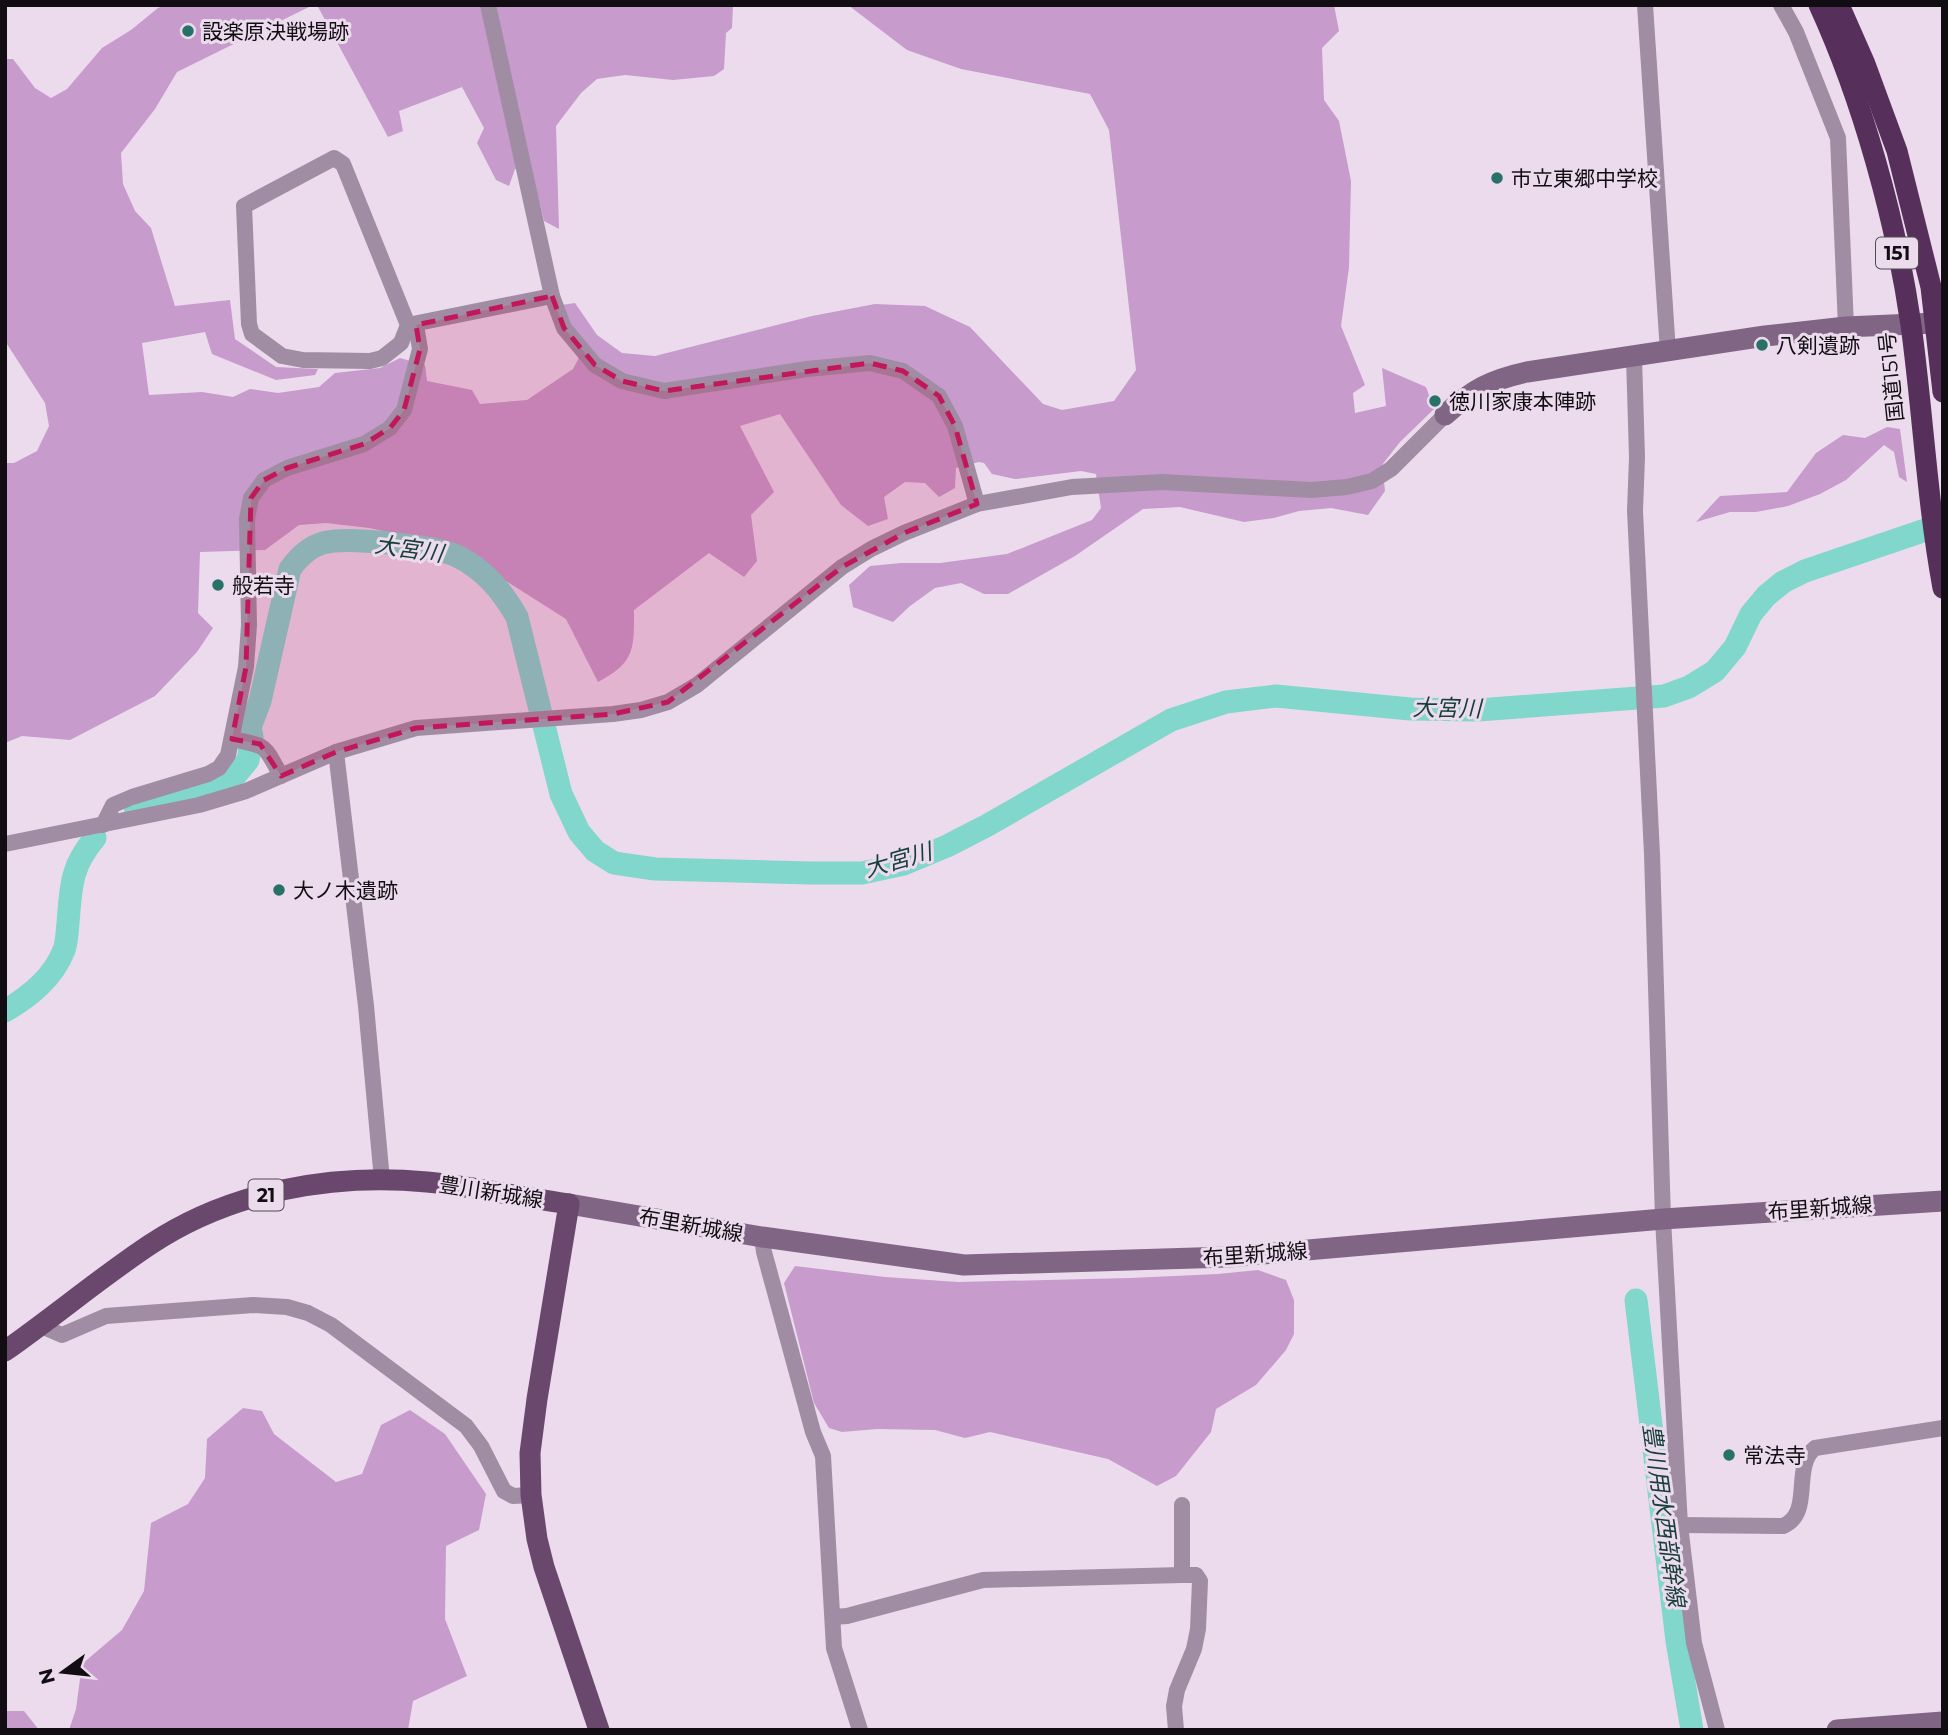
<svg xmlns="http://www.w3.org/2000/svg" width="1948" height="1735" viewBox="0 0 1948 1735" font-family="Montserrat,'Noto Sans JP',sans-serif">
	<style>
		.forest { fill: #c79bcc }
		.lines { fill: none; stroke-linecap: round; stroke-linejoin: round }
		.river { stroke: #81d7cc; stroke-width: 23 }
		.street { stroke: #a18da3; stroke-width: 16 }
		.secondary { stroke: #816584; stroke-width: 21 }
		.primary { stroke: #6a486e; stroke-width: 21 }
		.highway { stroke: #56305b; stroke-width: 21 }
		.marked { fill: #c2185b; fill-opacity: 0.2; stroke: #c2185b; stroke-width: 5; stroke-dasharray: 14 9; stroke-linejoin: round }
		.poi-dot { fill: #287169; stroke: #ebdbed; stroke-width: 2.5 }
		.labels { text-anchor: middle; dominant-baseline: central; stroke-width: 6; stroke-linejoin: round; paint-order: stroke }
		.shield { fill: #ebdbed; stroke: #534b54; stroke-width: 2 }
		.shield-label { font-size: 19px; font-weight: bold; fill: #120d13 }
		.poi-label { font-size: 21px; fill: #120d13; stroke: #ebdbed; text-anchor: start }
		.street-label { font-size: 21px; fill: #120d13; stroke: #ebdbed }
		.water-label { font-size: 23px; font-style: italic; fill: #163e3a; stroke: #ebdbed }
	</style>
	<rect width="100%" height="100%" fill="#ebdbed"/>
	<g class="forest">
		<path d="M 165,5 L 313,5 L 177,72 L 155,109 L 121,153 L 123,184 L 135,211 L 151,228 L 175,306 L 230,300 L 235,339 L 276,367 L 318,369 L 315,375 L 276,380 L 212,354 L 205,332 L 142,343 L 149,395 L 202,392 L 233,397 L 250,389 L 278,393 L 319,387 L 335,373 L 380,368 L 400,358 L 425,365 L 427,381 L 472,390 L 480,404 L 527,400 L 573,369 L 586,344 L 567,321 L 562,305 L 575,303 L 597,335 L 622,353 L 655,356 L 812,316 L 875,304 L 925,306 L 970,327 L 1043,404 L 1062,410 L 1114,401 L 1136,370 L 1109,130 L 1090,94 L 961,69 L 907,50 L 848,5 L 1334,5 L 1339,31 L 1322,48 L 1324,100 L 1339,121 L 1351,181 L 1349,267 L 1341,326 L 1365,385 L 1353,393 L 1355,413 L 1386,406 L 1382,368 L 1426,387 L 1434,409 L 1400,442 L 1382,465 L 1385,491 L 1368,515 L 1331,508 L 1299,511 L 1274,518 L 1244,522 L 1180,507 L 1143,509 L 1075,556 L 1008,594 L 984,594 L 961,583 L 935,588 L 910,606 L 893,622 L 853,607 L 849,585 L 870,566 L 901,563 L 940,563 L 1007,554 L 1092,520 L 1101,508 L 1096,474 L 1081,471 L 1015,479 L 992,474 L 984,463 L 979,462 L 956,468 L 955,488 L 939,497 L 925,483 L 905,482 L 884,497 L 888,519 L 868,526 L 841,505 L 780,414 L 740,426 L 774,492 L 751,515 L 757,561 L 744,577 L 709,553 L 634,610 C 634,649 635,663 598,682 L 566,619 L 449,545 L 369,528 L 326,523 L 299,525 L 265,550 L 200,552 L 198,613 L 213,628 L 197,652 L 155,696 L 70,740 L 22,736 L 5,743 L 5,463 L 14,463 L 37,451 L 49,426 L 45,403 L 5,341 L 5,59 L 13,59 L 35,88 L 51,98 L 67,89 L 102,48 L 131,30 L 158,8 Z"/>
		<polygon points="317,5 733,5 732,28 726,33 724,69 714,76 673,80 625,75 597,79 581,93 556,126 559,229 544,221 531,169 515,169 509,186 496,180 477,143 484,128 462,87 399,111 403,131 388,137"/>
		<polygon points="1887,427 1900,429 1907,482 1899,477 1894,452 1884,445 1846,480 1820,494 1788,506 1756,512 1730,512 1696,522 1720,496 1787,492 1816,453 1843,435 1865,438"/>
		<polygon points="795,1266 885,1277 958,1282 1130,1278 1218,1274 1258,1270 1286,1280 1294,1300 1294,1334 1286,1350 1256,1385 1216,1409 1211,1432 1176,1476 1157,1486 1108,1459 990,1432 965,1438 935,1430 877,1429 842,1432 829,1428 814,1403 784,1283"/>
		<polygon points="243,1408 262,1411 274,1434 336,1482 362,1474 381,1425 410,1410 445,1434 486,1494 479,1530 446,1546 445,1619 467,1676 413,1701 408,1730 69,1730 76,1709 82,1664 122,1630 144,1591 151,1523 188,1504 205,1478 207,1439"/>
		<polygon points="5,1711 24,1711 39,1730 5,1730"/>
	</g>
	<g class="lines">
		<g class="river">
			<path d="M 135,807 L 206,793 L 230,782 L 248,760 L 252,737 L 250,727 L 260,701 L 290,569 C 298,558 308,547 323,543 C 346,536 435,546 457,556 C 485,570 502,591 517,617 L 561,794 L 579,832 L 595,851 L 614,863 L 655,869 L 811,873 L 862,873 L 904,864 L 947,846 L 986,826 L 1171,720 L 1226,702 L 1276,696 L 1410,709 L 1478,710 L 1664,696 L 1689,687 L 1715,671 L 1735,647 L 1751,614 L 1766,596 L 1783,582 L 1805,571 L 1943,524"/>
			<path d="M 5,1011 C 30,996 53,978 64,950 C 67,942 67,932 68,923 C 71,888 70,867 95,838"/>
			<polyline points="1636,1300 1677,1641 1692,1730"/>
		</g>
		<g class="street">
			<polyline points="488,5 552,296 564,328 595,365 622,381 664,391 807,369 870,363 903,371 939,396 955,426 977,504"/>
			<polyline points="1645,5 1668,352"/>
			<polyline points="1781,5 1796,32 1838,138 1846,327"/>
			<polyline points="408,325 401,343 382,358 370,361 303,360 282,356 252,334 249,324 244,206 334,158 343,164 408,325 552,296"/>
			<polyline points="1634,357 1637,457 1635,511 1652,854 1663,1219 1680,1525 1694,1643 1717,1730"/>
			<path d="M 232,739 C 268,747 263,743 281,776"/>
			<polyline points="336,752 366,1006 382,1180"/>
			<polyline points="103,825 113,805 132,797 208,774 219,768 228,755 246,667 249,625 247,519 251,498 264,480 287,468 364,444 390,428 404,410 420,349 416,325"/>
			<polyline points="5,844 199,805 246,791 336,752 416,728 613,714 641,710 668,702 697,685 842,567 871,549 904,533 977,504 1072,487 1162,482 1311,490 1347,487 1372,481 1391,469 1445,415"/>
			<polyline points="762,1237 764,1252 813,1432 823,1456 834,1648 860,1730"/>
			<polyline points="41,1326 62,1335 106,1316 253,1305 287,1307 308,1313 331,1325 466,1426 481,1446 504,1491 513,1496 531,1495"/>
			<path d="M 1680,1525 L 1783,1526 C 1814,1513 1791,1467 1815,1448 L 1943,1428"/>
			<polyline points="833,1617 847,1616 983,1580 1182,1575"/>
			<polyline points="1176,1730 1174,1706 1177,1690 1194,1649 1198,1629 1200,1581 1196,1575 1182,1575 1182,1505"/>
		</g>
		<g class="secondary">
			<path d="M 1445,415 C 1472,390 1490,380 1527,372 L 1765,336 L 1846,327 L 1936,323"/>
			<polyline points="569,1204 762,1237 964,1265 1228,1257 1663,1219 1943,1201"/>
			<polyline points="1837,1730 1943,1722"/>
		</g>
		<path class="primary" d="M 5,1351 C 55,1316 101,1277 151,1244 C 231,1191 333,1173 427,1182 C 475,1187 522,1197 569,1204 L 537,1399 L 530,1453 L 531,1495 L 537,1539 L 544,1567 L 599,1730"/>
		<g class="highway">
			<path d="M 1819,5 C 1863,101 1896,221 1911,325 C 1923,413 1927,501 1943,588"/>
			<polyline points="1839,5 1865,64 1897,151 1931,287 1943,392"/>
		</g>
	</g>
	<path class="marked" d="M 552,296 L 564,328 L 595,365 L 622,381 L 664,391 L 870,363 L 903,371 L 939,396 L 955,426 L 977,504 L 904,533 L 842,567 L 668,702 L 613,714 L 416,728 L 336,752 L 281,776 L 260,744 L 232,739 L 246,667 L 251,498 L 264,480 L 287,468 L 364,444 L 390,428 L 404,410 L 420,349 L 416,325 Z"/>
	<g class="poi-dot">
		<circle cx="188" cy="31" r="7"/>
		<circle cx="1497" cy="178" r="7"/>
		<circle cx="1762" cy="345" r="7"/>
		<circle cx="1435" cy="401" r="7"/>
		<circle cx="218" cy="585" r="7"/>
		<circle cx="279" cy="890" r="7"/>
		<circle cx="1729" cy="1455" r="7"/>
	</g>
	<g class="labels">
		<g class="shield">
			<rect x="1876" y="237.5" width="42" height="31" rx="5"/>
			<rect x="248.5" y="1179.5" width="35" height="31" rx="5"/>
		</g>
		<g class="shield-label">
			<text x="1897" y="253">151</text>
			<text x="266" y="1195">21</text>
		</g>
		<g class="poi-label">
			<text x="202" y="31">設楽原決戦場跡</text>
			<text x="1511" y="178">市立東郷中学校</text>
			<text x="1776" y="345">八剣遺跡</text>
			<text x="1449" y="401">徳川家康本陣跡</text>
			<text x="232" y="585">般若寺</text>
			<text x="293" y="890">大ノ木遺跡</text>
			<text x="1743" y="1455">常法寺</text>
		</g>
		<g class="street-label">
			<text transform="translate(1891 377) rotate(-96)">国道151号</text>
			<text transform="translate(491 1192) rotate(9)">豊川新城線</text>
			<text transform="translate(1820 1208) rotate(-4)">布里新城線</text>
			<text transform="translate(691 1225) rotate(10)">布里新城線</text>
			<text transform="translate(1255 1254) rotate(-4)">布里新城線</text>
		</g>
		<g class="water-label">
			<text transform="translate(409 549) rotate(8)">大宮川</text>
			<text transform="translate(1447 708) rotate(1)">大宮川</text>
			<text transform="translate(898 860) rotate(-16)">大宮川</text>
			<text transform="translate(1664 1515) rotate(82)">豊川用水西部幹線</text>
		</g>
	</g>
	<rect width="1948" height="1735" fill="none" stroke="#120d13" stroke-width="14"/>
	<g transform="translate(63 1672) rotate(255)" stroke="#ebdbed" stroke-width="5" paint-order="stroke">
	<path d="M0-5L12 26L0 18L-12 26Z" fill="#120d13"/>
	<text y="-10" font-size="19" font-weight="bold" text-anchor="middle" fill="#120d13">N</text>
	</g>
</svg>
